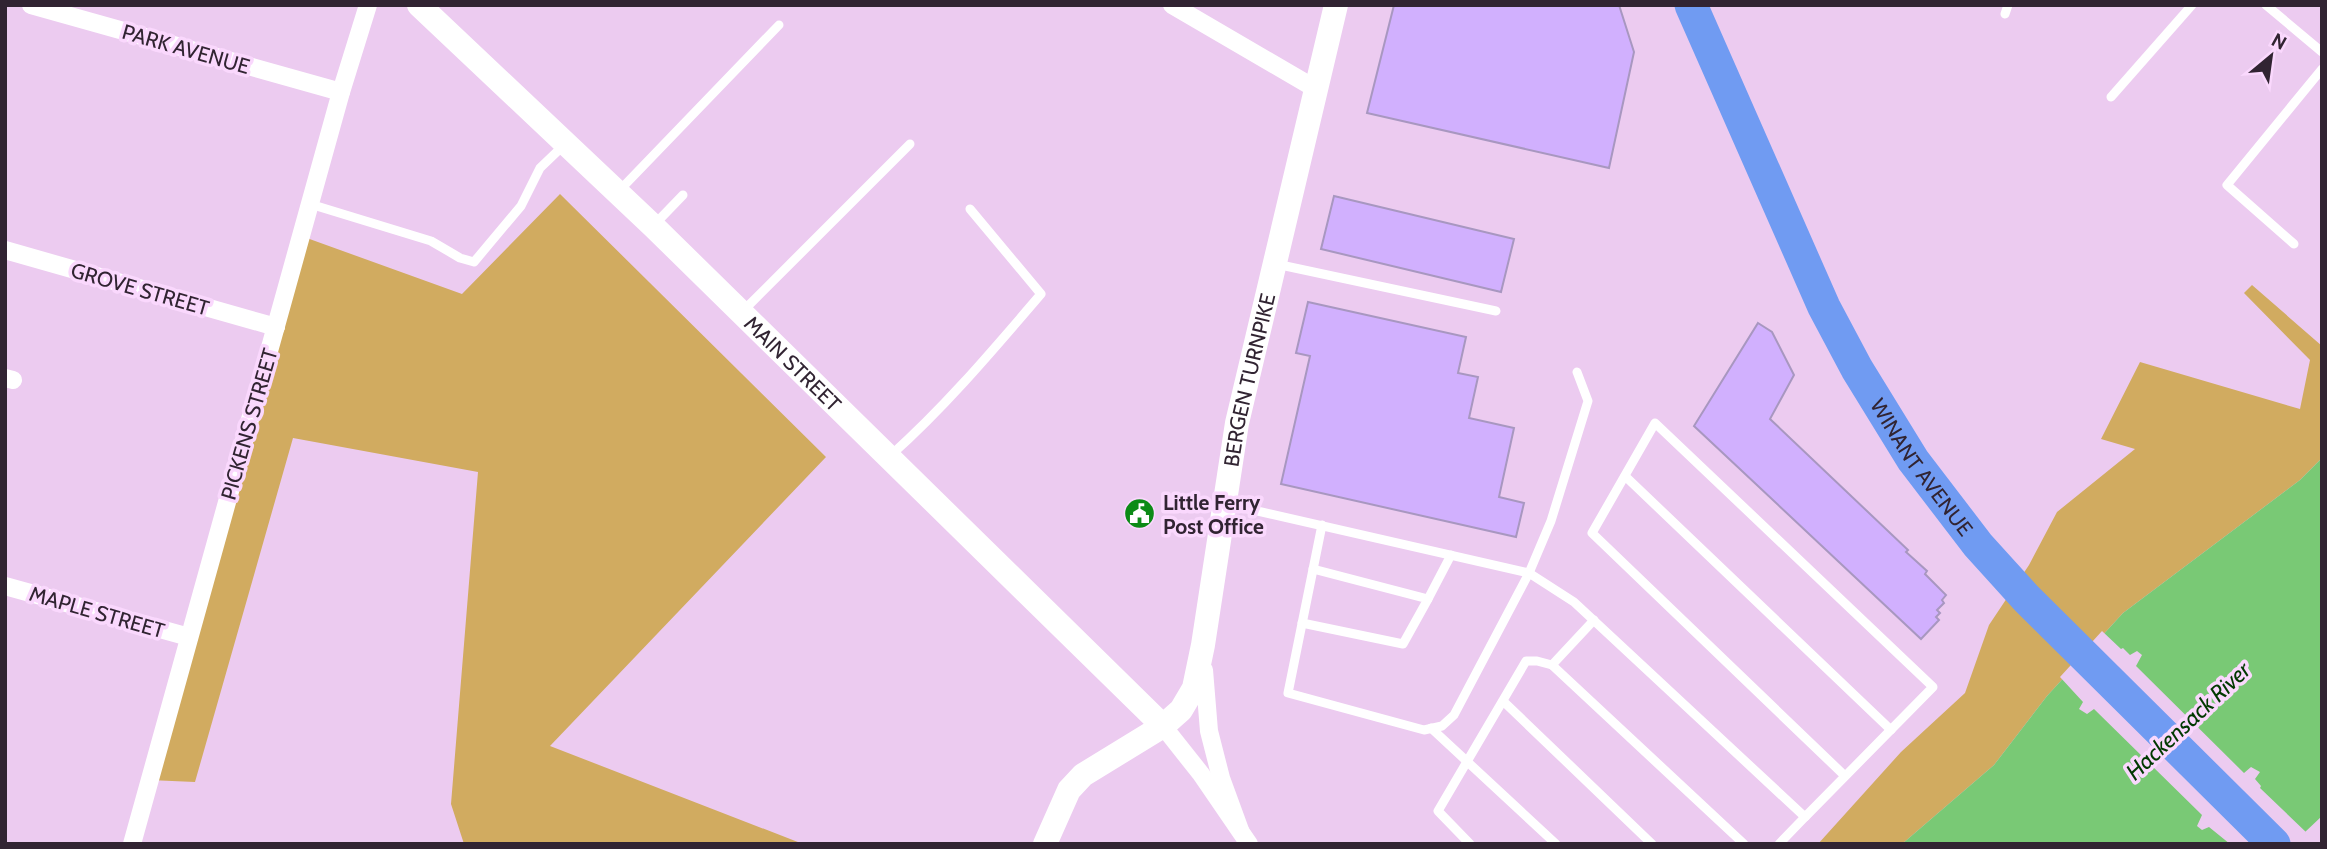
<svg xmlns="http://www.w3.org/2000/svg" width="2327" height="849" viewBox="0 0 2327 849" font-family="Cabin,sans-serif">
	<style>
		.green { fill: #d1ab60 }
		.water { fill: #79c975 }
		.pier { fill: #eccbf0 }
		.building { fill: #d1b0fe; stroke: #a897c0; stroke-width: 2 }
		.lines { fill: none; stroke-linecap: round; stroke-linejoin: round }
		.lane { stroke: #fff; stroke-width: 9 }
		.street { stroke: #fff; stroke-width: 18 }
		.secondary { stroke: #fff; stroke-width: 24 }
		.highway { stroke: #709bf2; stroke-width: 33 }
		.labels { text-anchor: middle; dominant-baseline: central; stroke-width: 7; stroke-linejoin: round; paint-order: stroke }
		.street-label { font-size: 21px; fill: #312432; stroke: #fad8fd }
		.poi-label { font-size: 21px; font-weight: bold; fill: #312432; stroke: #fad8fd; text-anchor: start }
		.water-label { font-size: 23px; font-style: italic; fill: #003900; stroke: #fad8fd }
	</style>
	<rect width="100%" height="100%" fill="#eccbf0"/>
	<g class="green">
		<polygon points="560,194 826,457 550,746 803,844 464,844 451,804 478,472 293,438 195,782 149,780 304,237 462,294"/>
		<polygon points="2252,285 2322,346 2322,458 2300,480 2123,613 2047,696 1994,765 1902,844 1818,844 1901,752 1965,693 1989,625 2029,565 2057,512 2135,449 2101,439 2140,362 2300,409 2310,360 2244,293"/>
	</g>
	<polygon class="water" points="2322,458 2322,816 2304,833 2297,844 1902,844 1994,765 2047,696 2123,613 2300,480"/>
	<polygon class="pier" points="2102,631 2121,649 2123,648 2130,655 2137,651 2142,655 2136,666 2244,773 2251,767 2260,772 2255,779 2261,786 2260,788 2308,834 2301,844 2230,844 2209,827 2202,830 2197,826 2202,815 2094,709 2087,714 2079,709 2083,702 2060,677"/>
	<g class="building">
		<polygon points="1394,5 1619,5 1634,52 1609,168 1367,113"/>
		<polygon points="1334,196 1514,239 1501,292 1321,249"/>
		<polygon points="1308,302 1466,337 1458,373 1478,377 1469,418 1514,428 1499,497 1524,503 1516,537 1281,484 1310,356 1296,353"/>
		<polygon points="1758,323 1772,332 1794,375 1770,419 1908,550 1906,552 1927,571 1925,574 1946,595 1942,600 1944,603 1937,610 1940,613 1936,617 1939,620 1921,639 1694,426"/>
	</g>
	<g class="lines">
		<g class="lane">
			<polyline points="2266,5 2322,52"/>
			<polyline points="2005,14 2008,5"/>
			<polyline points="2111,97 2192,5"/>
			<polyline points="618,192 779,25"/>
			<polyline points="310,204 431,241 460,258 474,262 521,206 540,168 564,145"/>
			<polyline points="655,224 683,195"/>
			<polyline points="2294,244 2227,185 2322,69"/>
			<polyline points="1276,264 1496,311"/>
			<polyline points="743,311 910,144"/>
			<path d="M 890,456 C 945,407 993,350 1041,294 L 970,209"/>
			<polyline points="1625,476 1891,730"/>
			<polyline points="1227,504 1529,573 1574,602 1805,817 1779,844"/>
			<polyline points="1322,525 1288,693 1424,730 1442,726 1454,715 1529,573 1551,521 1588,401 1577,372"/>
			<polyline points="1428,599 1451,555"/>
			<polyline points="1302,623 1403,644 1428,599 1313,569"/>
			<polyline points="1552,665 1594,620"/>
			<polyline points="1503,701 1652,844"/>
			<polyline points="1431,728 1556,844"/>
			<polyline points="1805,817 1933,687 1655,423 1592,533 1845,776"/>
			<polyline points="1470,844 1438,811 1526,661 1537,661 1552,665 1744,844"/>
		</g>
		<g class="street">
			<polyline points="31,5 341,92"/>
			<polyline points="1172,5 1316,89"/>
			<polyline points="5,250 276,327"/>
			<polyline points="5,378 13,380"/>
			<polyline points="5,586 189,637"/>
			<polyline points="1204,670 1209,731 1221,778 1240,830"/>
			<polyline points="1163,726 1201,774 1249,844"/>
			<polyline points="132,844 341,92 368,5"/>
		</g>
		<g class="secondary">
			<path id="s1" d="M 419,5 L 653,226 L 1163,726"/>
			<path id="s2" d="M 1045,844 L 1069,790 L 1083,775 L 1163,726 L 1181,710 L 1194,688 L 1203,645 L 1237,423 L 1336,5"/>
		</g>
		<path class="highway" id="s3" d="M 1691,5 L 1824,307 L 1857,369 L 1913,460 L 1978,545 L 2026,598 L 2274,844"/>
	</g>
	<defs>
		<symbol id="civic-disc" viewBox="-11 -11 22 22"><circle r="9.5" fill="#0c8b16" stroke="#fad8fd"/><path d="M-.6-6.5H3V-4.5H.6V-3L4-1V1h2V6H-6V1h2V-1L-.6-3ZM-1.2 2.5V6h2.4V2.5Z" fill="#fff"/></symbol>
	</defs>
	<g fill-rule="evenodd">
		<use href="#civic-disc" x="1122" y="496" width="35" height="35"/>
	</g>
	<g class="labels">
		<g class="street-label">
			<text transform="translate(186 49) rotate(16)">PARK AVENUE</text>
			<text transform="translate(140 289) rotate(16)">GROVE STREET</text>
			<text stroke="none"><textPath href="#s1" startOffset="518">MAIN STREET</textPath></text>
			<text stroke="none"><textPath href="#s2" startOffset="536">BERGEN TURNPIKE</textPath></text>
			<text transform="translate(249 424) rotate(-74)">PICKENS STREET</text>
			<text stroke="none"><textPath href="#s3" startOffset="518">WINANT AVENUE</textPath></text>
			<text transform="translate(97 612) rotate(16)">MAPLE STREET</text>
		</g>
		<g class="poi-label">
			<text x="1163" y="502">Little Ferry<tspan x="1163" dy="24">Post Office</tspan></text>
		</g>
		<g class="water-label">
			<text transform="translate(2188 721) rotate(-43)">Hackensack River</text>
		</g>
	</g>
	<rect width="2327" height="849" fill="none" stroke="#312432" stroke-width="14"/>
	<g transform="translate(2271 56) rotate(29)" stroke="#fad8fd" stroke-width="5" paint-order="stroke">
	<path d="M0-5L12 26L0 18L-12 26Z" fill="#312432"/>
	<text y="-10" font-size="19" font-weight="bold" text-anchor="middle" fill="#312432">N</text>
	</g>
</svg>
